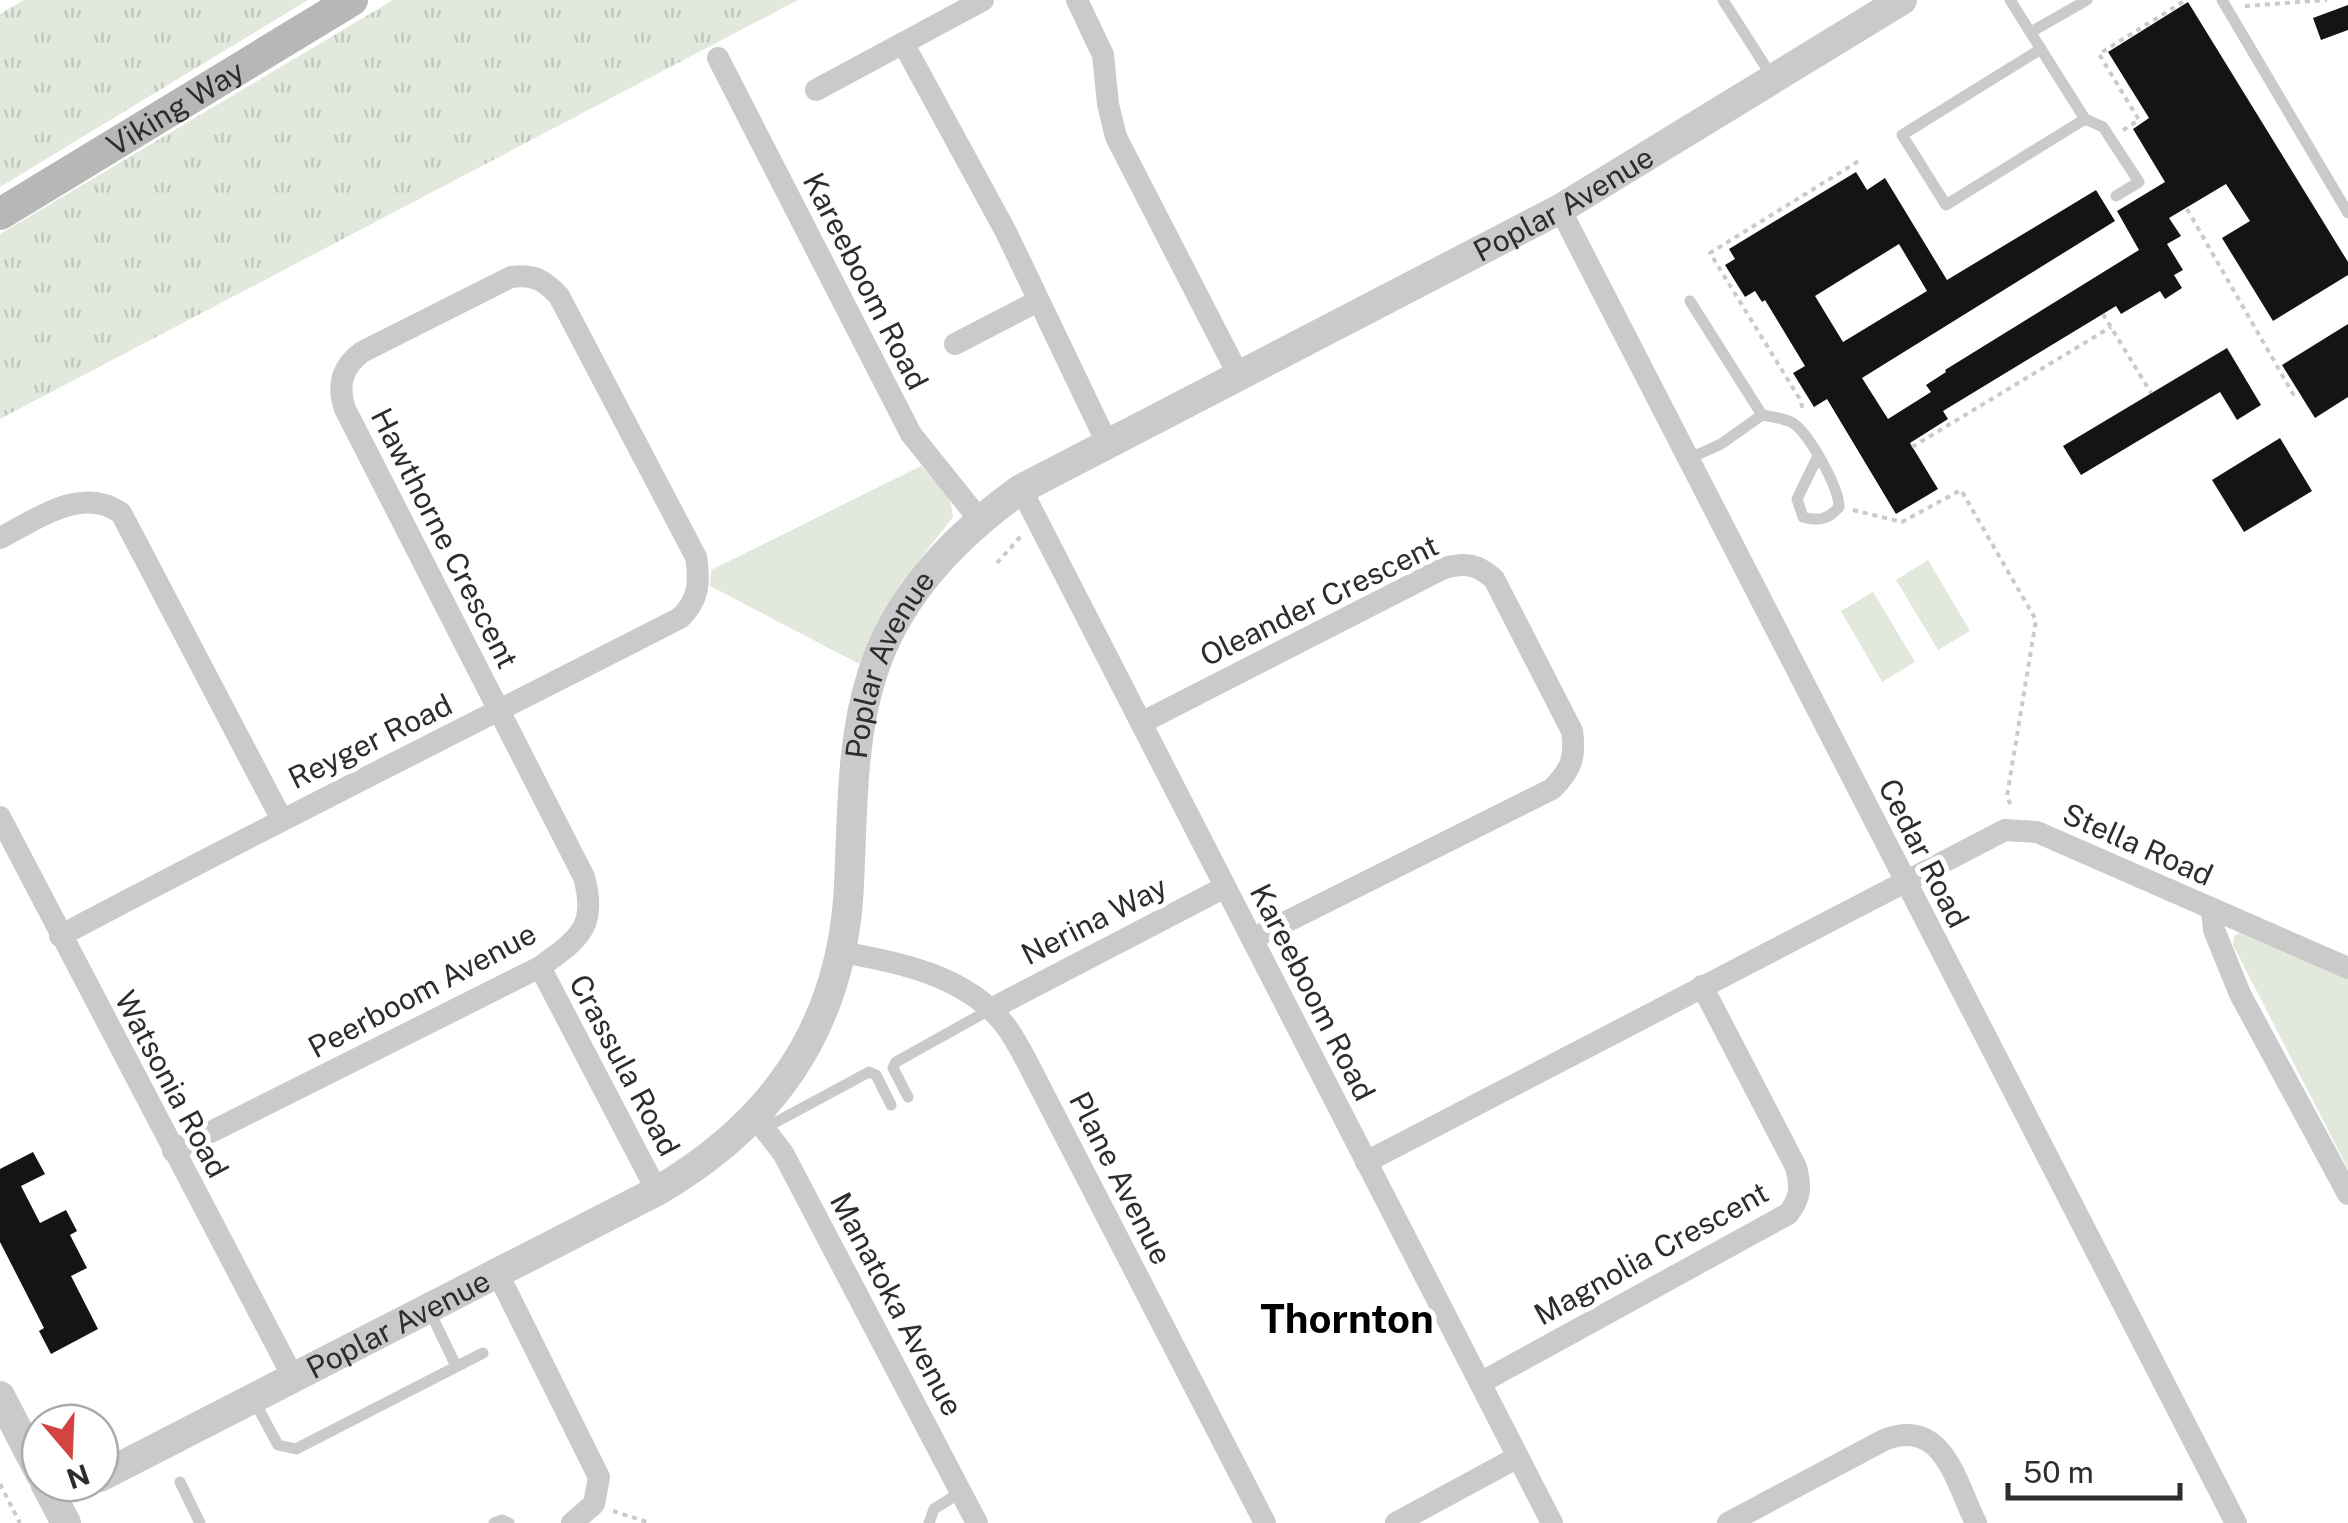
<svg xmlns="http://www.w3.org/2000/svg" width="2348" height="1523" viewBox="0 0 2348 1523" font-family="'Public Sans',sans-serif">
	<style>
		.grass { fill: url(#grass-tufts) }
		.park { fill: #e2e9dc }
		.building { fill: #141414; fill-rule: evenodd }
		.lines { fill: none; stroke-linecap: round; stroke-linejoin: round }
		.path { stroke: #cacaca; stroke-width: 4; stroke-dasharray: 5 5; stroke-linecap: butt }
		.service { stroke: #cacaca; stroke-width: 11 }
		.minor { stroke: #cacaca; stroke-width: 22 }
		.tertiary { stroke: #cacaca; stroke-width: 30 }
		.secondary { stroke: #b7b7b7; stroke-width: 32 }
		.labels { text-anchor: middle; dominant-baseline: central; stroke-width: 10; stroke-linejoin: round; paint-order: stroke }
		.street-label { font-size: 30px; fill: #2d2d2d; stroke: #fff }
		.district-label { font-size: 40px; font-weight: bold; fill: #000; stroke: #fff }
	</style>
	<defs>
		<pattern id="grass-tufts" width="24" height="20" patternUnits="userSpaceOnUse" patternTransform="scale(2.5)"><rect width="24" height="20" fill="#e2e9dc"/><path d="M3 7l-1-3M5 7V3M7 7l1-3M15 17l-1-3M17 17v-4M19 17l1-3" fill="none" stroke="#c2c8bd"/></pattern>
	</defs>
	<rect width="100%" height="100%" fill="#fff"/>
	<g class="grass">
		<polygon points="24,0 308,0 0,187 0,14"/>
		<polygon points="393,0 798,0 0,419 0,234"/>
	</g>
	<g class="park">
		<polygon points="921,466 950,498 953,517 899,586 859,664 710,586 711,570"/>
		<polygon points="1928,560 1970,631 1938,650 1896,580"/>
		<polygon points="1873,592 1915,662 1882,682 1841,611"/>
		<polygon points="2240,933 2348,977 2348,1169 2233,945 2234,936"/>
	</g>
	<g class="building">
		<path d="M 2188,2 L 2348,262 L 2348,275 L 2273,321 L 2222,238 L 2250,221 L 2226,184 L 2169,218 L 2181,236 L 2167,244 L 2183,270 L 2174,275 L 2182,288 L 2165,299 L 2160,291 L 2121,314 L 2116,306 L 1943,411 L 1948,419 L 1910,443 L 1938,489 L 1896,514 L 1827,399 L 1814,407 L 1793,373 L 1805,366 L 1765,300 L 1762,302 L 1755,291 L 1745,297 L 1725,265 L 1735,259 L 1729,249 L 1856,172 L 1867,190 L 1885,178 L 1947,280 L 2096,190 L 2115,221 L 1862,378 L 1888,419 L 1931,392 L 1926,385 L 1946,372 L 1945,370 L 2139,250 L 2117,211 L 2165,182 L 2133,129 L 2149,118 L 2108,52 ZM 1899,244 L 1927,291 L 1843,342 L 1815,296 Z"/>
		<polygon points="2348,5 2348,30 2321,40 2313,18"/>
		<polygon points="2348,324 2348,397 2315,418 2282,365"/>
		<polygon points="2227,348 2261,405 2237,420 2220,392 2081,475 2063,446"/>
		<polygon points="2280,438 2312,491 2244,532 2212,480"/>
		<polygon points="33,1152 45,1174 21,1186 40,1223 66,1210 77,1231 70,1235 87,1268 71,1276 98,1329 51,1354 39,1331 44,1328 0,1242 0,1169"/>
	</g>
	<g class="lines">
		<g class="path">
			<polyline points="2245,6 2327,0"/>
			<polyline points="2123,130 2139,120 2099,54 2186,0"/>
			<polyline points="2187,209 2293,394 2298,391"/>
			<polyline points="2103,314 2151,393"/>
			<polyline points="1802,408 1801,401 1710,253 1862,159"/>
			<polyline points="1912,447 2111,327"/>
			<polyline points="1853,510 1902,522 1961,490 2036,620 2007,796 2011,806"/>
			<polyline points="997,563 1021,536"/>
			<polyline points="0,1484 20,1523"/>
			<polyline points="613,1511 650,1523"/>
		</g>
		<g class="service">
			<polyline points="1723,0 1771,75"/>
			<polyline points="2010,0 2085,119 2103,127 2139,182 2116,196"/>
			<polyline points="2222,0 2348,213"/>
			<polyline points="2031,32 2087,0"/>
			<polyline points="2041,49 1902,135 1946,205 2085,119"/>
			<path d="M 1762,415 C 1772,417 1784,418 1793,423 C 1809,434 1839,487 1839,507 C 1829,519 1818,522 1803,517 L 1797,499 L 1817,458"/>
			<polyline points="1688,459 1721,444 1762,415 1690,301"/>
			<polyline points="908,1097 893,1068 896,1062 991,1009"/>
			<polyline points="765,1128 869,1072 876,1075 891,1105"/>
			<polyline points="430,1312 456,1366"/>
			<polyline points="253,1399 278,1445 296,1449 483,1353"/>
			<polyline points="180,1482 200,1523"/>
			<polyline points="494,1523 502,1520 509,1523"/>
			<polyline points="929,1523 934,1509 961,1492"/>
		</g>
		<g class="minor">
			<polyline points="1077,0 1103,55 1108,104 1116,137 1239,376"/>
			<polyline points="903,43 1006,232 1108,445"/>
			<polyline points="718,58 911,434 979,519"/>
			<polyline points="816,90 983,0"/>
			<polyline points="1560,209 2236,1523"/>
			<polyline points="955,344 1038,301"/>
			<polyline points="1021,489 1552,1523"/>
			<path d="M 0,538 C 38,519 82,485 121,513 L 281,818"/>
			<path d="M 1141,723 L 1444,568 C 1465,562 1477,564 1494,579 L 1572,731 C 1576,758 1571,770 1552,789 L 1252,939"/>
			<polyline points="0,817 293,1377"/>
			<polyline points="2212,911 2214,930 2240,994 2348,1194"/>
			<path d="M 60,936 C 265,827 473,724 680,618 C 699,600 700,582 696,557 L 559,296 C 544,280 534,274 511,277 L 362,352 C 342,367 337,386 345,409 L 584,877 C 598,928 578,939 540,967 L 173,1151"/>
			<path d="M 841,952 C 899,962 967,976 1005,1025 C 1019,1044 1029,1066 1040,1087 L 1265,1523"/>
			<polyline points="540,967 657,1191"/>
			<polyline points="991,1009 1225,887"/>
			<polyline points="755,1117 783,1153 977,1523"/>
			<polyline points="1366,1162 2005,830 2037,832 2348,968"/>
			<polyline points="497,1272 599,1477 594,1504 572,1523"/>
			<path d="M 1480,1383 L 1788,1214 C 1801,1198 1801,1187 1796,1167 L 1702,986"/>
			<polyline points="1396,1523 1518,1457"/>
			<path d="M 1728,1523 L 1884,1440 C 1943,1417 1955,1480 1976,1523"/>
		</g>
		<g class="tertiary">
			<polyline points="0,1396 40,1473"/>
			<path id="s1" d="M 100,1477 L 657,1191 C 770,1125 837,1033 848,901 C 853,826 849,747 872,675 C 896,597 955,536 1021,489 L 1560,209 L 1902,0"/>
			<polyline points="45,1483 66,1523"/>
		</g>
		<path class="secondary" id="s2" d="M 0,214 L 352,0"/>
	</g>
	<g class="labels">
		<g class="street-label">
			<text stroke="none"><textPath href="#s2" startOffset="205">Viking Way</textPath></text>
			<text stroke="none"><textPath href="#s1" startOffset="2072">Poplar Avenue</textPath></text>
			<text transform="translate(866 281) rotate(63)">Kareeboom Road</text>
			<text transform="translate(445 538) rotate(63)">Hawthorne Crescent</text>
			<text transform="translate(1319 600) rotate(-26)">Oleander Crescent</text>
			<text stroke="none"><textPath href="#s1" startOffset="1232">Poplar Avenue</textPath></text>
			<text transform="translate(370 741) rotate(-26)">Reyger Road</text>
			<text transform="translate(2138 844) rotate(24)">Stella Road</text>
			<text transform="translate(1924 853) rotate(63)">Cedar Road</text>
			<text transform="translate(1094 920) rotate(-27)">Nerina Way</text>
			<text transform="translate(422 990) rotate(-28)">Peerboom Avenue</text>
			<text transform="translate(1313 992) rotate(63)">Kareeboom Road</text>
			<text transform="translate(625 1065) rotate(62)">Crassula Road</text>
			<text transform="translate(172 1084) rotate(62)">Watsonia Road</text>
			<text transform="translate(1121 1178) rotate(63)">Plane Avenue</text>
			<text transform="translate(1651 1253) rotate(-29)">Magnolia Crescent</text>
			<text transform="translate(897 1304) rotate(62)">Manatoka Avenue</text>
			<text stroke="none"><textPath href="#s1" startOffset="335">Poplar Avenue</textPath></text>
		</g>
		<g class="district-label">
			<text x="1347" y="1318">Thornton</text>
		</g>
	</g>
	<g transform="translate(70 1453) rotate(161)"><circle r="48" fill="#ffffff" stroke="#ababab" stroke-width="2.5"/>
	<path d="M0-8L18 38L0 25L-18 38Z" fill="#d24341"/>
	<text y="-15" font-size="28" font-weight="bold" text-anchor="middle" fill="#2d2d2d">N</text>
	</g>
	<path d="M2008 1483v15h172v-15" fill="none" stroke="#2d2d2d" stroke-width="5"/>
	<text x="2023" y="1483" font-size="30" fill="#2d2d2d" stroke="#ffffff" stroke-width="8" paint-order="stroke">50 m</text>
</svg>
